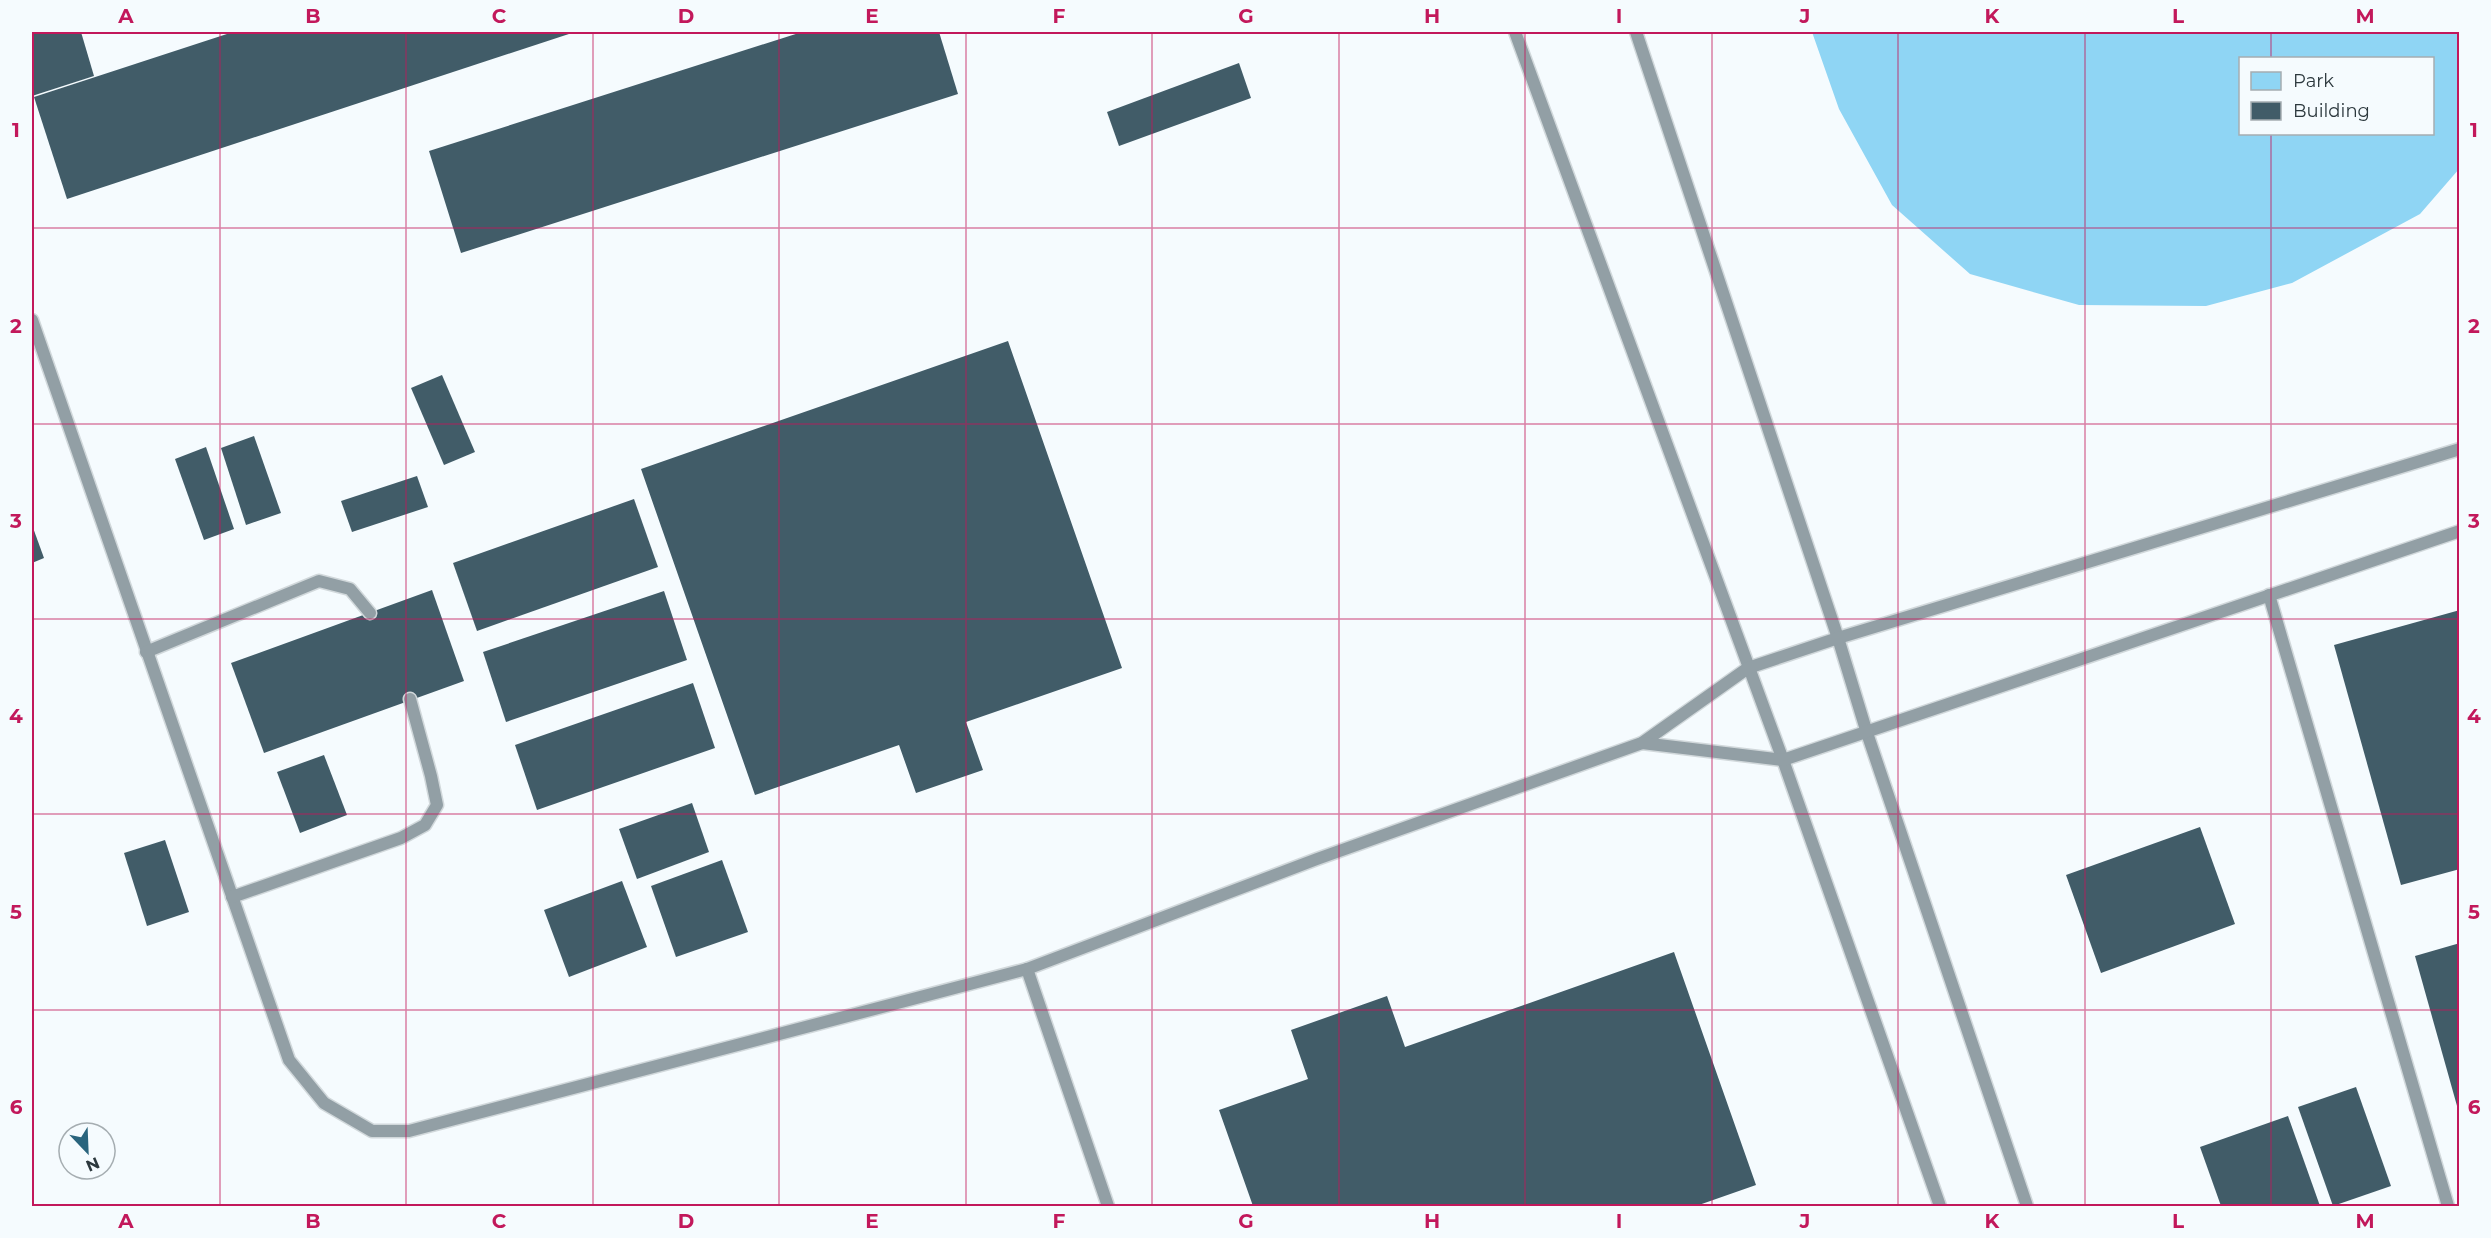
<svg xmlns="http://www.w3.org/2000/svg" width="2491" height="1238" viewBox="0 0 2491 1238" font-family="Montserrat,sans-serif">
	<style>
		.green { fill: #8fd5f4; fill-rule: evenodd }
		.building { fill: #415c68 }
		.lines { fill: none; stroke-linecap: round; stroke-linejoin: round }
		.lane-casing { stroke: #d1d8db; stroke-width: 15 }
		.lane { stroke: #929fa5; stroke-width: 12 }
		.grid { fill: none; stroke: #c2185b; stroke-width: 1.5; stroke-opacity: 0.55 }
		.neatline { fill: none; stroke: #c2185b; stroke-width: 2 }
		.grid-label { font-size: 20px; text-anchor: middle; font-weight: bold; fill: #c2185b }
	</style>
	<rect width="100%" height="100%" fill="#f5fbfe"/>
	<path class="green" d="M 1812,32 L 2459,32 L 2459,169 L 2420,214 L 2292,283 L 2206,306 L 2079,305 L 1970,274 L 1892,205 L 1839,109 ZM 2240,58 L 2432,58 L 2432,134 L 2240,134 Z"/>
	<g class="building">
		<polygon points="32,32 81,32 94,76 32,96"/>
		<polygon points="233,32 575,32 67,199 34,97"/>
		<polygon points="802,32 939,32 958,94 461,253 429,151"/>
		<polygon points="1239,63 1251,98 1119,146 1107,112"/>
		<polygon points="1008,341 1122,668 966,722 983,770 916,793 899,745 755,795 641,469"/>
		<polygon points="442,375 475,452 444,465 411,388"/>
		<polygon points="254,436 281,513 246,525 221,448"/>
		<polygon points="206,447 234,529 204,540 175,459"/>
		<polygon points="417,476 428,507 352,532 341,501"/>
		<polygon points="634,499 658,567 477,631 453,563"/>
		<polygon points="32,525 44,558 32,563"/>
		<polygon points="432,590 464,681 264,753 231,663"/>
		<polygon points="664,591 687,660 506,722 483,652"/>
		<polygon points="2460,610 2460,869 2401,885 2334,645"/>
		<polygon points="693,683 715,748 537,810 515,745"/>
		<polygon points="324,755 347,815 300,833 277,772"/>
		<polygon points="692,803 709,852 637,879 619,829"/>
		<polygon points="2200,827 2235,924 2101,973 2066,875"/>
		<polygon points="165,840 189,912 147,926 124,853"/>
		<polygon points="722,860 748,932 676,957 651,886"/>
		<polygon points="622,881 647,947 569,977 544,910"/>
		<polygon points="2460,943 2460,1113 2459,1113 2415,956"/>
		<polygon points="1674,952 1756,1185 1696,1206 1253,1206 1219,1110 1308,1079 1291,1030 1387,996 1405,1047"/>
		<polygon points="2356,1087 2391,1186 2333,1206 2298,1107"/>
		<polygon points="2288,1116 2320,1206 2221,1206 2200,1147"/>
	</g>
	<g class="lines">
		<defs>
			<g id="lane">
				<polyline points="1515,32 1783,760 1940,1206"/>
				<polyline points="1636,32 1838,638 1867,733 2027,1206"/>
				<polyline points="32,320 289,1060 324,1103 372,1131 409,1131 1027,969 1317,859 1642,743 1748,668 1838,638 2460,449"/>
				<polyline points="2269,595 2448,1206"/>
				<polyline points="146,652 319,581 350,589 370,613"/>
				<polyline points="1642,743 1783,760 2460,531"/>
				<polyline points="232,897 401,838 425,825 437,805 431,776 410,699"/>
				<polyline points="1027,969 1108,1206"/>
			</g>
		</defs>
		<use href="#lane" class="lane-casing"/>
		<use href="#lane" class="lane"/>
	</g>
	<path class="grid" d="M 220,32 L 220,1206M 406,32 L 406,1206M 593,32 L 593,1206M 779,32 L 779,1206M 966,32 L 966,1206M 1152,32 L 1152,1206M 1339,32 L 1339,1206M 1525,32 L 1525,1206M 1712,32 L 1712,1206M 1898,32 L 1898,1206M 2085,32 L 2085,1206M 2271,32 L 2271,58M 2271,134 L 2271,1206M 32,228 L 2460,228M 32,424 L 2460,424M 32,619 L 2460,619M 32,814 L 2460,814M 32,1010 L 2460,1010"/>
	<rect width="2491" height="1238" fill="none" stroke="#f5fbfe" stroke-width="66"/>
	<rect x="2239" y="57" width="195" height="78" fill="#f5fbfe" stroke="#a5adb1" stroke-width="1.5"/>
	<rect x="2251" y="72" width="30" height="18" fill="#8fd5f4" stroke="#a5adb1" stroke-width="1.5"/>
	<text x="2293" y="87" font-size="18" fill="#2c383d">Park</text>
	<rect x="2251" y="102" width="30" height="18" fill="#415c68" stroke="#a5adb1" stroke-width="1.5"/>
	<text x="2293" y="117" font-size="18" fill="#2c383d">Building</text>
	<g transform="translate(87 1151) rotate(157)"><circle r="28" fill="#f5fbfe" stroke="#a5adb1" stroke-width="1.5"/>
	<path d="M0-4.5L10 22L0 15L-10 22Z" fill="#29647d"/>
	<text y="-9" font-size="16" font-weight="bold" text-anchor="middle" fill="#2c383d">N</text>
	</g>
	<rect x="33" y="33" width="2425" height="1172" class="neatline"/>
	<g class="grid-label">
		<text x="126" y="23">A</text>
		<text x="313" y="23">B</text>
		<text x="499" y="23">C</text>
		<text x="686" y="23">D</text>
		<text x="872" y="23">E</text>
		<text x="1059" y="23">F</text>
		<text x="1246" y="23">G</text>
		<text x="1432" y="23">H</text>
		<text x="1619" y="23">I</text>
		<text x="1805" y="23">J</text>
		<text x="1992" y="23">K</text>
		<text x="2178" y="23">L</text>
		<text x="2365" y="23">M</text>
		<text x="16" y="137">1</text>
		<text x="2474" y="137">1</text>
		<text x="16" y="333">2</text>
		<text x="2474" y="333">2</text>
		<text x="16" y="528">3</text>
		<text x="2474" y="528">3</text>
		<text x="16" y="723">4</text>
		<text x="2474" y="723">4</text>
		<text x="16" y="919">5</text>
		<text x="2474" y="919">5</text>
		<text x="16" y="1114">6</text>
		<text x="2474" y="1114">6</text>
		<text x="126" y="1228">A</text>
		<text x="313" y="1228">B</text>
		<text x="499" y="1228">C</text>
		<text x="686" y="1228">D</text>
		<text x="872" y="1228">E</text>
		<text x="1059" y="1228">F</text>
		<text x="1246" y="1228">G</text>
		<text x="1432" y="1228">H</text>
		<text x="1619" y="1228">I</text>
		<text x="1805" y="1228">J</text>
		<text x="1992" y="1228">K</text>
		<text x="2178" y="1228">L</text>
		<text x="2365" y="1228">M</text>
	</g>
</svg>
